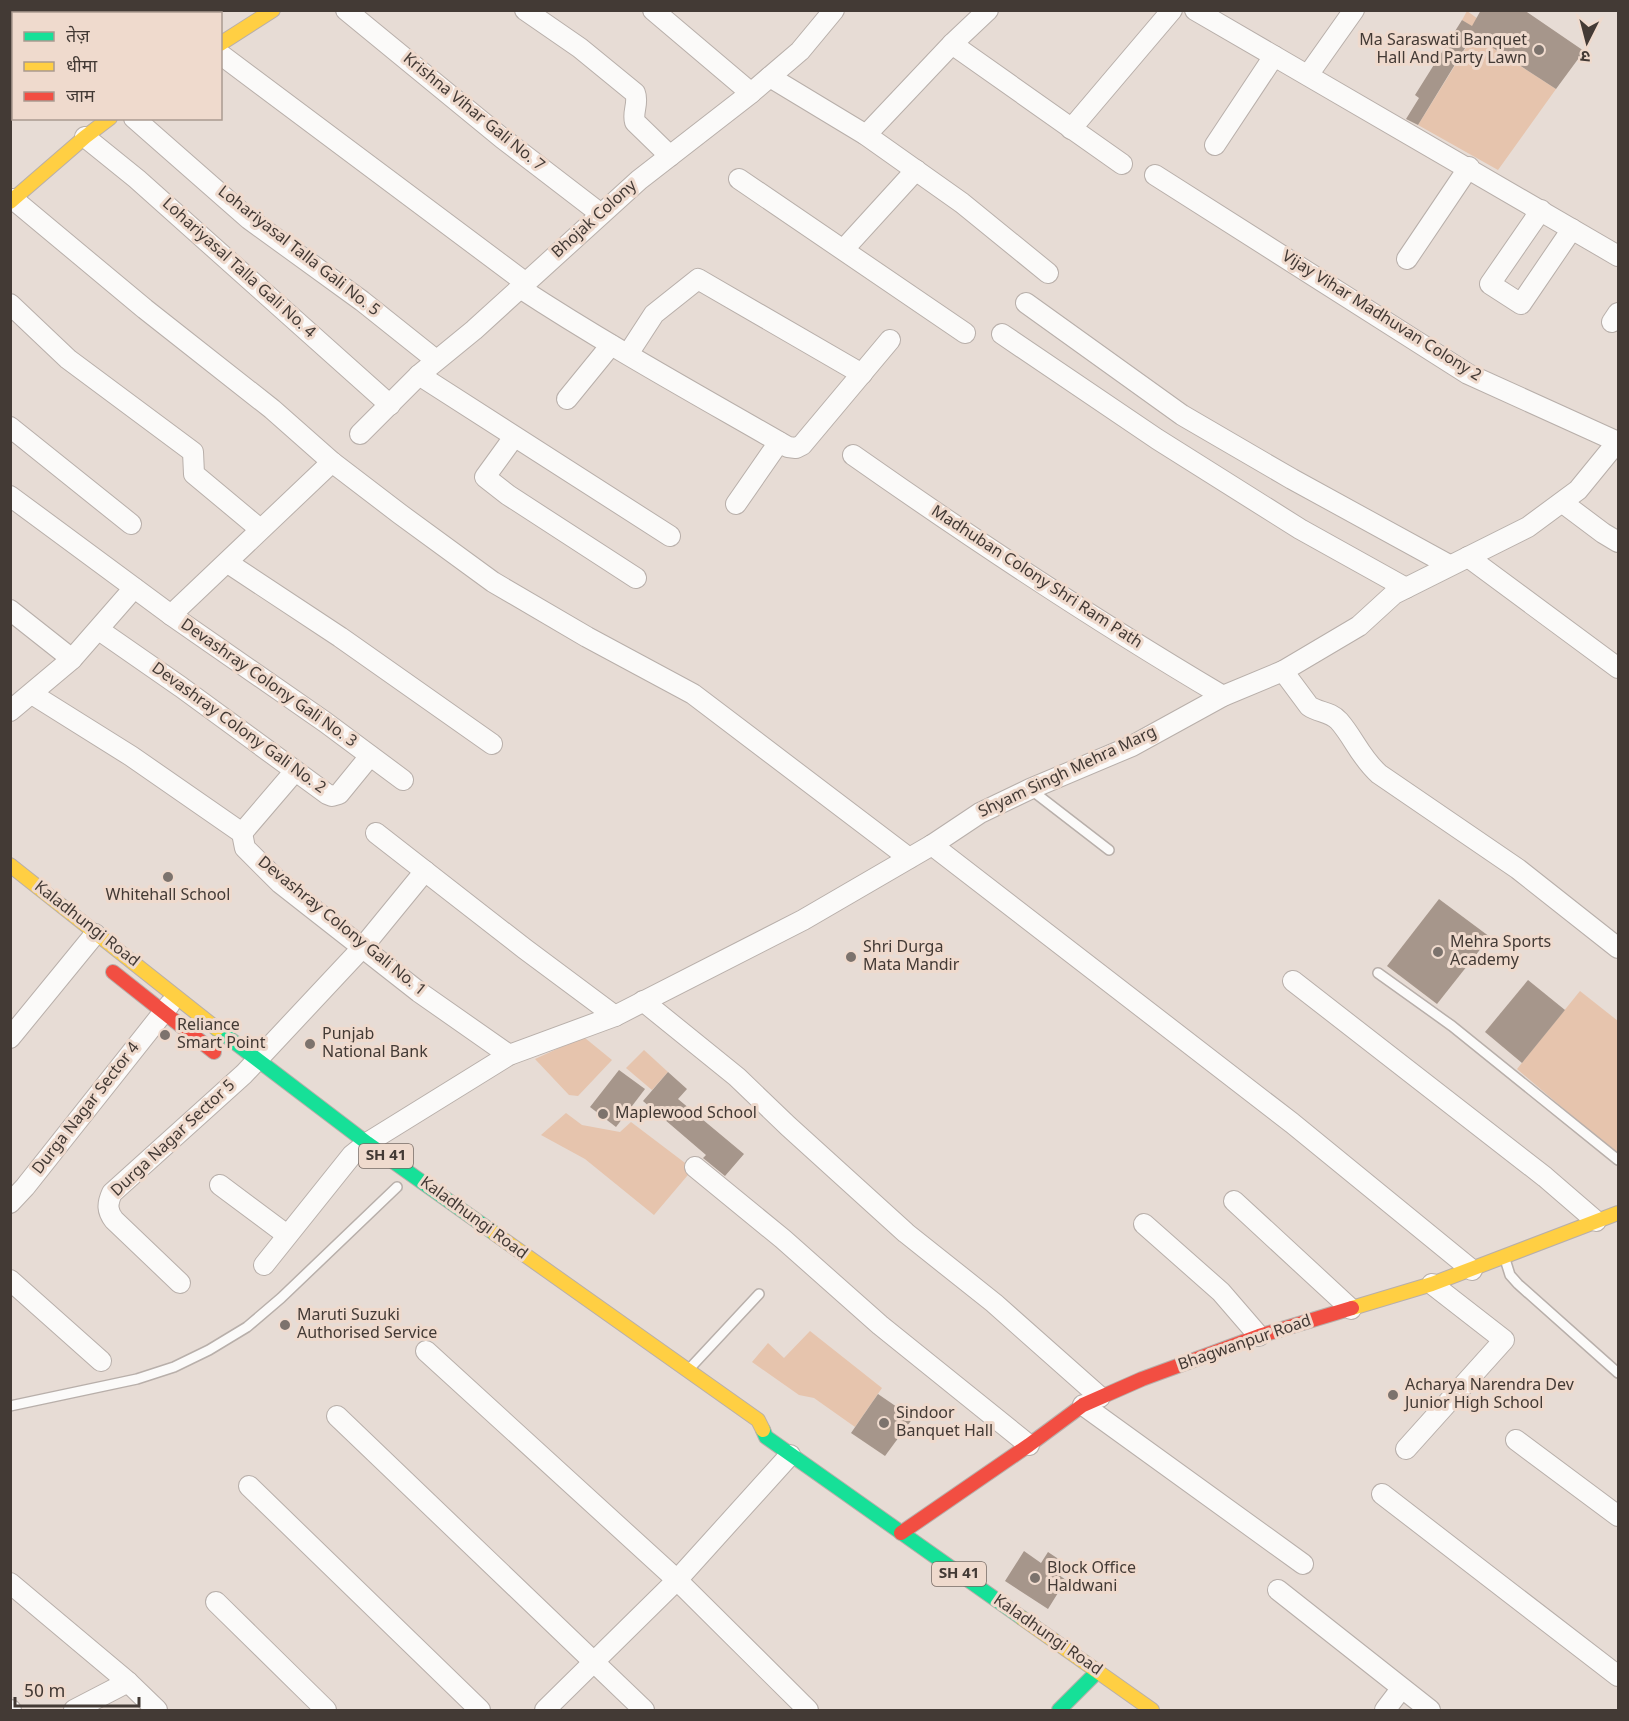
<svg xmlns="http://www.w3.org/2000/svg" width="1629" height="1721" viewBox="0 0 1629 1721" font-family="Georgia,'Noto Sans Devanagari',serif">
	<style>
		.green { fill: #e6c4ad }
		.building { fill: #a6968b }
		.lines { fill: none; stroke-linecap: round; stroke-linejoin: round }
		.lane-casing { stroke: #b8afaa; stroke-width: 12 }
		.street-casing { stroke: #b8afaa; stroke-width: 22 }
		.fast-casing { stroke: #b8afaa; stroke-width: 16 }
		.slow-casing { stroke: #b8afaa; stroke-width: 16 }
		.jam-casing { stroke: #b8afaa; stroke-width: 16 }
		.lane { stroke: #fbfaf9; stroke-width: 9 }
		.street { stroke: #fbfaf9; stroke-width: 20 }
		.fast { stroke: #16e098; stroke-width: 14 }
		.slow { stroke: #ffcf43; stroke-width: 14 }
		.jam { stroke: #f24e42; stroke-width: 14 }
		.poi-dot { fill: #7c736d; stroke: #efdacd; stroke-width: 2 }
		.labels { text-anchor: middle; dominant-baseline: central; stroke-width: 6; stroke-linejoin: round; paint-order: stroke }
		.shield { fill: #efdacd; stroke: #776a63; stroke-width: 1.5 }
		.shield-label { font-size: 15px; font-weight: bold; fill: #433a35 }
		.poi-label { font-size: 16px; fill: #433a35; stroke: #efdacd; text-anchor: start }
		.street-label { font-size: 16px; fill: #433a35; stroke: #efdacd }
	</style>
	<rect width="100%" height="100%" fill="#e7dcd5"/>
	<g class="green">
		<polygon points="1467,11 1502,36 1494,49 1556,89 1498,170 1418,125 1477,30 1462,20"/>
		<polygon points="1580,991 1618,1021 1618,1155 1517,1069"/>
		<polygon points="585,1038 612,1060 578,1096 569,1095 535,1059 572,1042"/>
		<polygon points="644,1050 668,1072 652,1090 626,1068"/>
		<polygon points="566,1113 582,1125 620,1132 631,1122 693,1169 654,1215 585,1159 541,1135"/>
		<polygon points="810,1331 882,1388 855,1427 814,1398 799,1395 752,1362 768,1343 784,1358"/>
	</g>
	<g class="building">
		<polygon points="1481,10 1524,10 1584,51 1556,89 1473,35 1418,125 1406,119 1419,98 1415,95 1462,20 1472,26"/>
		<polygon points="1439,899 1490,937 1437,1004 1387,966"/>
		<polygon points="1528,980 1565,1010 1522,1063 1485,1032"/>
		<polygon points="619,1070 645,1089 616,1127 590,1107"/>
		<polygon points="668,1072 687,1089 678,1099 744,1154 725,1176 703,1158 706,1155 643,1101"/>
		<polygon points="878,1394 913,1418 885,1456 851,1433"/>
		<polygon points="1024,1551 1041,1563 1048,1552 1066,1564 1059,1575 1066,1580 1048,1609 1005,1581"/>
	</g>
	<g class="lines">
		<defs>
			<g id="lane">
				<polyline points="1030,789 1109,850"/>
				<polyline points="1378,973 1452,1026 1618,1160"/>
				<polyline points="1505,1259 1510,1275 1518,1284 1618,1373"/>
				<polyline points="691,1367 759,1294"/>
				<polyline points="10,1406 137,1379 174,1367 209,1350 247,1327 281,1298 397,1187"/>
			</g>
			<g id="street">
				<polyline points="102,10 103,14"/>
				<polyline points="346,10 502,138 601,214"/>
				<path d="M 525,10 L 580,48 L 635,93 C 639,103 632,112 635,122 L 670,156"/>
				<polyline points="653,10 751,93"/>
				<polyline points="1195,10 1618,256"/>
				<polyline points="952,44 1122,164"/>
				<polyline points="220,54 526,283"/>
				<polyline points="1308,75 1354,10"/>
				<polyline points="770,77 866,135 962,203 1048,273"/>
				<polyline points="134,118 249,219 362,301 436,360"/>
				<polyline points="1071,129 1172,10"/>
				<polyline points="866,135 952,44 988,10"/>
				<polyline points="85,137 137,179 390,405"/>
				<polyline points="1215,145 1274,56"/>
				<polyline points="1155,175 1468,374 1618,442"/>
				<polyline points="739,179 965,333"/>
				<polyline points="13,199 145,309 272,409 332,462 400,514 493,582 587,637 693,694 909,858"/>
				<polyline points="1541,210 1490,284 1521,304 1572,229"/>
				<polyline points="844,249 916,170"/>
				<polyline points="1407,259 1469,167"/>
				<path d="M 520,288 C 607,345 698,395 788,447 L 796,448 L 802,445 L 890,340"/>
				<polyline points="1026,303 1182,415 1292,479 1449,565"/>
				<polyline points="10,304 68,359 193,452 194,474 260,529"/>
				<polyline points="1612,322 1618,313"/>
				<polyline points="1002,334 1157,439 1300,529 1406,588"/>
				<polyline points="628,354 654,314 698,279 862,374"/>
				<polyline points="419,375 670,536"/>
				<polyline points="567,399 611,345"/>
				<polyline points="10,427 131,524"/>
				<polyline points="360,434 419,375 474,330 639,180 751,93 800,51 834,10"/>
				<polyline points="514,437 485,477 508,495 636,578"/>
				<path d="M 853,455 C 974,540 1096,621 1223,696"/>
				<polyline points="10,496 171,615 325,722 403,780"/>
				<polyline points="1563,503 1603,533 1618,542"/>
				<polyline points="736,504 779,442"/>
				<polyline points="1468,557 1618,668"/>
				<polyline points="228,563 340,637 492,744"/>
				<polyline points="10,610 72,659"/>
				<polyline points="171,615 332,462"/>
				<polyline points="99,630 181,687 327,794 332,796 339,794 370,756"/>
				<path d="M 1283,671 L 1309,706 C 1319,713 1330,711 1339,721 C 1354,738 1360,757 1379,774 L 1518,869 L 1618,948"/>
				<polyline points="32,694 131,756 242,833 245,848 280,883 419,992 509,1055"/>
				<polyline points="10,711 72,659 134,588"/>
				<polyline points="242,833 295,771"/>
				<polyline points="376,833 525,949 615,1016"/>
				<polyline points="932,845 1292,1123 1472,1270"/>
				<polyline points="1293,981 1545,1177 1596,1221"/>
				<polyline points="643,1001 737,1077 788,1126 906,1233 994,1303 1100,1397"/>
				<polyline points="10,1038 95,934"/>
				<polyline points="695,1167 783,1239 880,1325 1029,1445"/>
				<polyline points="220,1185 287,1235"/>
				<polyline points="1234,1201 1351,1309"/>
				<polyline points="10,1203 25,1187 170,1004"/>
				<polyline points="1144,1224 1221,1292 1259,1336"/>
				<polyline points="264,1265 352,1155 367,1143 509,1055 615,1016 803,920 932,845 980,813 1030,789 1132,746 1223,696 1283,671 1359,626 1394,594 1528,527 1578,490 1618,441"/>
				<polyline points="10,1280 101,1361"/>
				<path d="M 180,1283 L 114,1220 C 107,1211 107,1204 112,1193 L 244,1074 L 362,948 L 425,871"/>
				<polyline points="426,1351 677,1580 808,1710"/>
				<polyline points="1083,1405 1303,1564"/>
				<polyline points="337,1416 644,1710"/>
				<polyline points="1516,1440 1618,1516"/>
				<polyline points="1406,1449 1504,1340 1432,1284"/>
				<polyline points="249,1486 480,1710"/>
				<polyline points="1382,1494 1618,1676"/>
				<polyline points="10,1583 128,1682 157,1710"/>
				<polyline points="1278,1590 1430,1710"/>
				<polyline points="216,1602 326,1710"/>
				<polyline points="10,1710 11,1710"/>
				<polyline points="74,1710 128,1682"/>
				<polyline points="545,1710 677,1580 790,1455"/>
				<polyline points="1385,1710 1401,1689"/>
			</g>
			<g id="fast">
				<polyline points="217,1029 367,1143 494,1233"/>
				<polyline points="763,1430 766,1437 1022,1618"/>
				<polyline points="1059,1710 1097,1672"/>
			</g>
			<g id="slow">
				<polyline points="220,44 273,10"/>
				<polyline points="10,202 85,137 110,118"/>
				<polyline points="10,865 217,1029"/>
				<polyline points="494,1233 758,1420 763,1430"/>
				<polyline points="1352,1308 1432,1284 1618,1213"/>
				<polyline points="1022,1618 1152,1710"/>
			</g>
			<g id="jam">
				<polyline points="113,972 214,1052"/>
				<polyline points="901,1533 1029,1445 1083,1405 1142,1379 1259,1336 1352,1308"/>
			</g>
		</defs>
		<use href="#lane" class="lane-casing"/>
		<use href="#street" class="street-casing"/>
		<use href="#fast" class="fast-casing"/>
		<use href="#slow" class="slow-casing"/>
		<use href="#jam" class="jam-casing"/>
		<use href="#lane" class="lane"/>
		<use href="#street" class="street"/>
		<use href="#fast" class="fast"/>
		<use href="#slow" class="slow"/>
		<use href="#jam" class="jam"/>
	</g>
	<g class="poi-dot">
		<circle cx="1539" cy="50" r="6"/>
		<circle cx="168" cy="877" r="6"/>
		<circle cx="1438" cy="952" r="6"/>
		<circle cx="851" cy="957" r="6"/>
		<circle cx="165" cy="1035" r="6"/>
		<circle cx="310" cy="1044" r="6"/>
		<circle cx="603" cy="1114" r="6"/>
		<circle cx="285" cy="1325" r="6"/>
		<circle cx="1393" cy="1395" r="6"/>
		<circle cx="884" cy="1423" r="6"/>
		<circle cx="1035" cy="1578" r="6"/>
	</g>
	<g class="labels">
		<g class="shield">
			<rect x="359" y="1144" width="54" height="24" rx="4.5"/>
			<rect x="932" y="1562" width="54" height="24" rx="4.5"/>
		</g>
		<g class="shield-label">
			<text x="386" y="1156">SH 41</text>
			<text x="959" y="1574">SH 41</text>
		</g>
		<g class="poi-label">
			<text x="1527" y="41" text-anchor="end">Ma Saraswati Banquet<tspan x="1527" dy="18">Hall And Party Lawn</tspan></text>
			<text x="168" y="896" text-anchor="middle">Whitehall School</text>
			<text x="1450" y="943">Mehra Sports<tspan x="1450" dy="18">Academy</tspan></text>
			<text x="863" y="948">Shri Durga<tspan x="863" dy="18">Mata Mandir</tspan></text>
			<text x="177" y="1026">Reliance<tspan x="177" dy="18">Smart Point</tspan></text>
			<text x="322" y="1035">Punjab<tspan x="322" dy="18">National Bank</tspan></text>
			<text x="615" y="1114">Maplewood School</text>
			<text x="297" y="1316">Maruti Suzuki<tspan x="297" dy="18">Authorised Service</tspan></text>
			<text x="1405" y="1386">Acharya Narendra Dev<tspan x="1405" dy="18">Junior High School</tspan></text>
			<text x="896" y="1414">Sindoor<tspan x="896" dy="18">Banquet Hall</tspan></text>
			<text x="1047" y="1569">Block Office<tspan x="1047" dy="18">Haldwani</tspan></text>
		</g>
		<g class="street-label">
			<text transform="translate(473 113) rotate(39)">Krishna Vihar Gali No. 7</text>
			<text transform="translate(595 220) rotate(-42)">Bhojak Colony</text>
			<text transform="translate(298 252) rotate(38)">Lohariyasal Talla Gali No. 5</text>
			<text transform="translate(238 269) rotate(42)">Lohariyasal Talla Gali No. 4</text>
			<text transform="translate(1381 317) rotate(32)">Vijay Vihar Madhuvan Colony 2</text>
			<text transform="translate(1036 578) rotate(33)">Madhuban Colony Shri Ram Path</text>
			<text transform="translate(268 684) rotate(35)">Devashray Colony Gali No. 3</text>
			<text transform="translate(238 729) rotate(36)">Devashray Colony Gali No. 2</text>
			<text transform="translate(1068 773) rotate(-25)">Shyam Singh Mehra Marg</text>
			<text transform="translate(86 925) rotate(38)">Kaladhungi Road</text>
			<text transform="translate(341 927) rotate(39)">Devashray Colony Gali No. 1</text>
			<text transform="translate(87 1109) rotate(-52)">Durga Nagar Sector 4</text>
			<text transform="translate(174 1139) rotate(-43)">Durga Nagar Sector 5</text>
			<text transform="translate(473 1219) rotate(36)">Kaladhungi Road</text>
			<text transform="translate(1245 1344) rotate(-19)">Bhagwanpur Road</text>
			<text transform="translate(1047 1636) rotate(35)">Kaladhungi Road</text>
		</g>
	</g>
	<rect width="1629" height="1721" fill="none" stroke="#433a35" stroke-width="24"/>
	<rect x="12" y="12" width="210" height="108" fill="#efdacd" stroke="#aa9a90" stroke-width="1.5"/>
	<rect x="24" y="32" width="30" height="9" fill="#16e098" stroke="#aa9a90" stroke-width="1.5"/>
	<text x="66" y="42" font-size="18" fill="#433a35">तेज़</text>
	<rect x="24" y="62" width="30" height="9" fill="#ffcf43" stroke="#aa9a90" stroke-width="1.5"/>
	<text x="66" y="72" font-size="18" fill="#433a35">धीमा</text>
	<rect x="24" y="92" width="30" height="9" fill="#f24e42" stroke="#aa9a90" stroke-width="1.5"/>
	<text x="66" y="102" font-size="18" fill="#433a35">जाम</text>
	<g transform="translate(1587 42) rotate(186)" stroke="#efdacd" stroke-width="4.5" paint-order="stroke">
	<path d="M0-4.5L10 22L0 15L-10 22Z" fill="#433a35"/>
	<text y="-9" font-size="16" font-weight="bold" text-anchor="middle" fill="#433a35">उ</text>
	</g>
	<path d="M15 1697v9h124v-9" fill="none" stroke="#433a35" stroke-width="3"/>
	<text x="24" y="1697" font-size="18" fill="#433a35" stroke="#efdacd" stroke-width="4.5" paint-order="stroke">50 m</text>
</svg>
